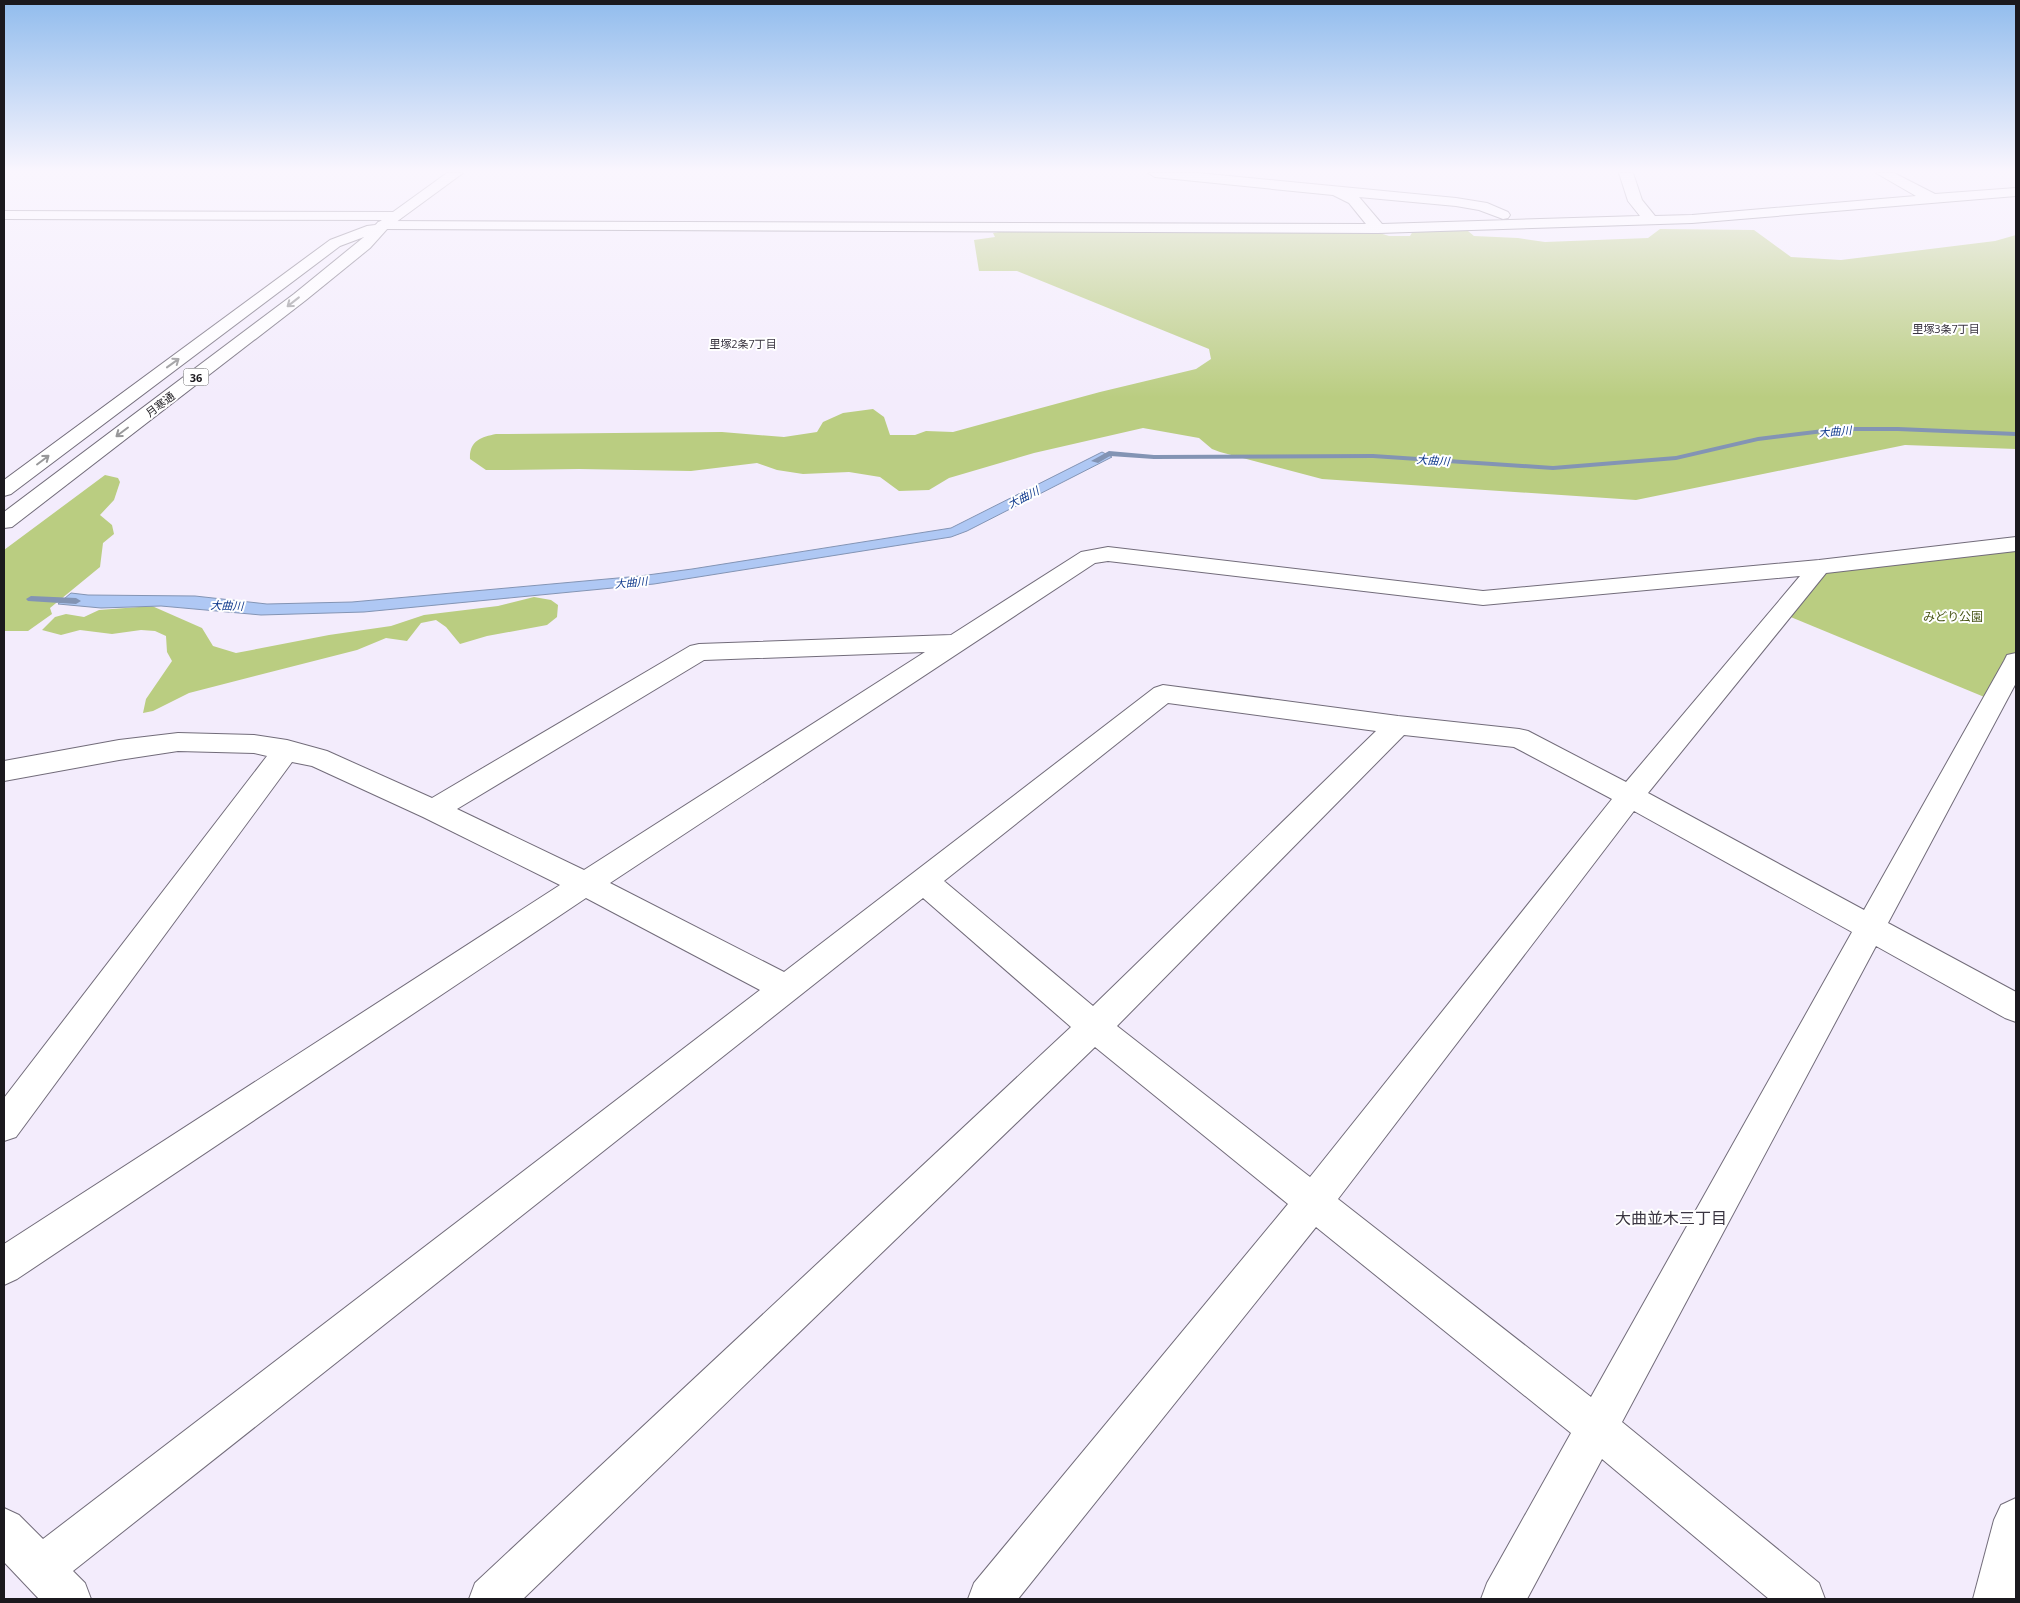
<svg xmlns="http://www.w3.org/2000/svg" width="2020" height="1603" viewBox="0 0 2020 1603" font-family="'Open Sans','Noto Sans JP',sans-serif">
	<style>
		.green { fill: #bacd81 }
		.water { fill: #afc8f4; stroke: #8394b4 }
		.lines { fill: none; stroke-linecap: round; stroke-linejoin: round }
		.stream { fill: #8394b4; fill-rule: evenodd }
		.minor-casing { stroke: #726c7a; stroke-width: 2 }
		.major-casing { stroke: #726c7a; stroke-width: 2 }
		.highway-casing { stroke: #726c7a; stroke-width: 2 }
		.minor { fill: #fff; fill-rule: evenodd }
		.major { fill: #fff; fill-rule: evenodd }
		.highway { fill: #fff; fill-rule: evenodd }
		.oneway { stroke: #98989a }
		.labels { text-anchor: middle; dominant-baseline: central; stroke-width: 4; stroke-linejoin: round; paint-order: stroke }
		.far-neighbourhood-label { font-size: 11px; fill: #3a3541; stroke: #fff }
		.shield { fill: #fff; stroke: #5f5e62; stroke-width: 1 }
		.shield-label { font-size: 11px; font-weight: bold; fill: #1b191e }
		.far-street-label { font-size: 11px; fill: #1b191e; stroke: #fff }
		.far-water-label { font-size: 11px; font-style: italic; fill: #113b8e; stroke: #fff }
		.park-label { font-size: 12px; fill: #485517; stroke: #fff }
		.near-neighbourhood-label { font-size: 16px; fill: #3a3541; stroke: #fff }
	</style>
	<rect width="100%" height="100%" fill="#f3ecfc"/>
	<g class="green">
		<path d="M 1458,229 L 1468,231 L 1474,236 L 1518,238 L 1545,242 L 1648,238 L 1660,229 L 1754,230 L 1791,257 L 1841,260 L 1995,241 L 2016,235 L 2016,449 L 1905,445 L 1636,500 L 1322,479 L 1220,452 L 1212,449 L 1199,438 L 1143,428 L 1034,453 L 949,478 L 929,490 L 899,491 L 880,477 L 849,472 L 803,474 L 777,470 L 757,463 L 691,471 L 579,469 L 507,470 L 486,470 L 470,459 C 469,441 481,437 496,434 L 722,432 L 784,437 L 817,432 L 823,422 L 843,413 L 873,409 L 884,417 L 890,435 L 915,435 L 926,431 L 953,432 L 1100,392 L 1196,369 L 1211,359 L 1209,349 L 1017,271 L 979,271 L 974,240 L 995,237 L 993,233 L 1006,231 L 1370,230 L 1389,236 L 1410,236 L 1413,231 Z"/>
		<polygon points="105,475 118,478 120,482 114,500 100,515 112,525 114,534 103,543 100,567 50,608 52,614 28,631 4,631 4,550"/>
		<polygon points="2016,546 2016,661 1994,701 1781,613 1819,567"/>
		<polygon points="534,597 551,600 558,605 557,617 547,625 487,636 460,644 446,627 436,620 421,623 407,641 386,638 357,650 189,693 153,711 143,713 146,699 172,661 167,652 166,636 155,631 141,630 112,634 80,630 61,635 42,630 55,617 66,614 84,617 99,610 152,606 202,628 213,646 236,653 329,635 391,626 424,615 498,606"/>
	</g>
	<polygon class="water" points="1102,452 1112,457 967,531 951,537 654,584 364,612 261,615 161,606 101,608 58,604 71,593 88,595 195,596 267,604 352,602 640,576 692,569 951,528"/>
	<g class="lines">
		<g class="stream">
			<polygon points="1840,427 1898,427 2016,432 2016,436 1898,431 1840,431 1758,441 1676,460 1553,470 1373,458 1154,459 1110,456 1098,463 1091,461 1109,451 1154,455 1373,454 1553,466 1676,456 1758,437"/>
			<polygon points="31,596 76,598 81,601 76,604 28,601 26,599"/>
		</g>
		<defs>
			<g id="minor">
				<polygon points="1148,173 1198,173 1456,198 1487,203 1508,212 1510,215 1508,218 1503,219 1479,210 1456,206 1359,197 1382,224 1640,216 1628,201 1619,173 1633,173 1642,200 1655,216 1692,215 1916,196 1876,173 1894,173 1935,194 2016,188 2016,196 1692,223 1378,233 383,229 378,228 376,225 378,222 383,221 1366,224 1349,203 1333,195 1155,177"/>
				<path d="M 2016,537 L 2016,551 L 1826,573 L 1648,793 L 1864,910 L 2004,661 L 2007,655 L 2016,653 L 2016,683 L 1888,923 L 2016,992 L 2016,1022 L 2005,1018 L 1876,946 L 1622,1422 L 1819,1583 L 1825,1599 L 1769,1599 L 1602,1459 L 1527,1599 L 1481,1599 L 1487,1583 L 1571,1433 L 1316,1227 L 1018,1599 L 968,1599 L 974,1583 L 1288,1204 L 1095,1047 L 523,1599 L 469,1599 L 475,1583 L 1071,1027 L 923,898 L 73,1571 L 85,1583 L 91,1599 L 39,1599 L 4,1562 L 4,1508 L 19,1515 L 43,1539 L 760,990 L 586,898 L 17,1279 L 4,1285 L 4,1244 L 560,885 L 423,817 L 312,766 L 292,762 L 16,1137 L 4,1141 L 4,1098 L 267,756 L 254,753 L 178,751 L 119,760 L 4,781 L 4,761 L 119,740 L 178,733 L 254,735 L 287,740 L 327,751 L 432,798 L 690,646 L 699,644 L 951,635 L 1081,552 L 1108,547 L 1483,591 L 1819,560 ZM 1108,561 L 1483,605 L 1800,576 L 1626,782 L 1528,731 L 1519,729 L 1398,716 L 1163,685 L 1154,688 L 784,972 L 610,883 L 1095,563 ZM 925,652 L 584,870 L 457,809 L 704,660 ZM 1168,703 L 1376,731 L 1093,1006 L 944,881 ZM 1404,735 L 1514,747 L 1612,799 L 1310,1177 L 1117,1026 ZM 1634,811 L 1852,932 L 1591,1397 L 1338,1199 Z"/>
				<polygon points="2016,1498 2016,1599 1973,1599 1994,1520 2001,1505"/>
			</g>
			<polygon id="major" points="4,211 395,212 400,213 402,216 400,219 395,220 4,219"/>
			<polygon id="highway" points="447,173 463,173 388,228 370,248 306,300 12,527 4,528 4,512 294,294 364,237 340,246 11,494 4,496 4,480 330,240 367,226 375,225"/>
		</defs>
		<use href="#minor" class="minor-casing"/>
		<use href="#major" class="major-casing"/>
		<use href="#highway" class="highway-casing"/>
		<use href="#minor" class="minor"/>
		<use href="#major" class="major"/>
		<use href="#highway" class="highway"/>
	</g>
	<defs><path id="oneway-shaft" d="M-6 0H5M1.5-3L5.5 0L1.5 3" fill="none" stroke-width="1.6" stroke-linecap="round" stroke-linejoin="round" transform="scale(1.25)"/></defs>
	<g class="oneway">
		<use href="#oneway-shaft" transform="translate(293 302) rotate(142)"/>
		<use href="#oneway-shaft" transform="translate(173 363) rotate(-36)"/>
		<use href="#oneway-shaft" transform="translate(122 432) rotate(143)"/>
		<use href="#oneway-shaft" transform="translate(43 460) rotate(-37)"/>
	</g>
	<linearGradient id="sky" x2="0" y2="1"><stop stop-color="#91bced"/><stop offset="0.43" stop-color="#faf6fe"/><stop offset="1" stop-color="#faf6fe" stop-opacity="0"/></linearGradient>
	<rect width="2020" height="398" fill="url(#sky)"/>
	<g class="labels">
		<g class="far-neighbourhood-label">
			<text x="1946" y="328">里塚3条7丁目</text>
			<text x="743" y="343">里塚2条7丁目</text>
		</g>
		<rect class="shield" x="183.5" y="368.5" width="25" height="17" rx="4"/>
		<g class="shield-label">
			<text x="196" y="377">36</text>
		</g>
		<g class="far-street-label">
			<text transform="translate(160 404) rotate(-37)">月寒通</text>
		</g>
		<g class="far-water-label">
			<text transform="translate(1835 431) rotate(-4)">大曲川</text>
			<text transform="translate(1433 460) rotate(4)">大曲川</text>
			<text transform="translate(1023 497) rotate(-27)">大曲川</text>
			<text transform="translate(631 582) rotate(-5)">大曲川</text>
			<text transform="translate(227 605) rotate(2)">大曲川</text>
		</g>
		<g class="park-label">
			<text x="1953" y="616">みどり公園</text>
		</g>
		<g class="near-neighbourhood-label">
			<text x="1671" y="1218">大曲並木三丁目</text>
		</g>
	</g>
	<rect width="2020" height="1603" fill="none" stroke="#1b191e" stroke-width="10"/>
</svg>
